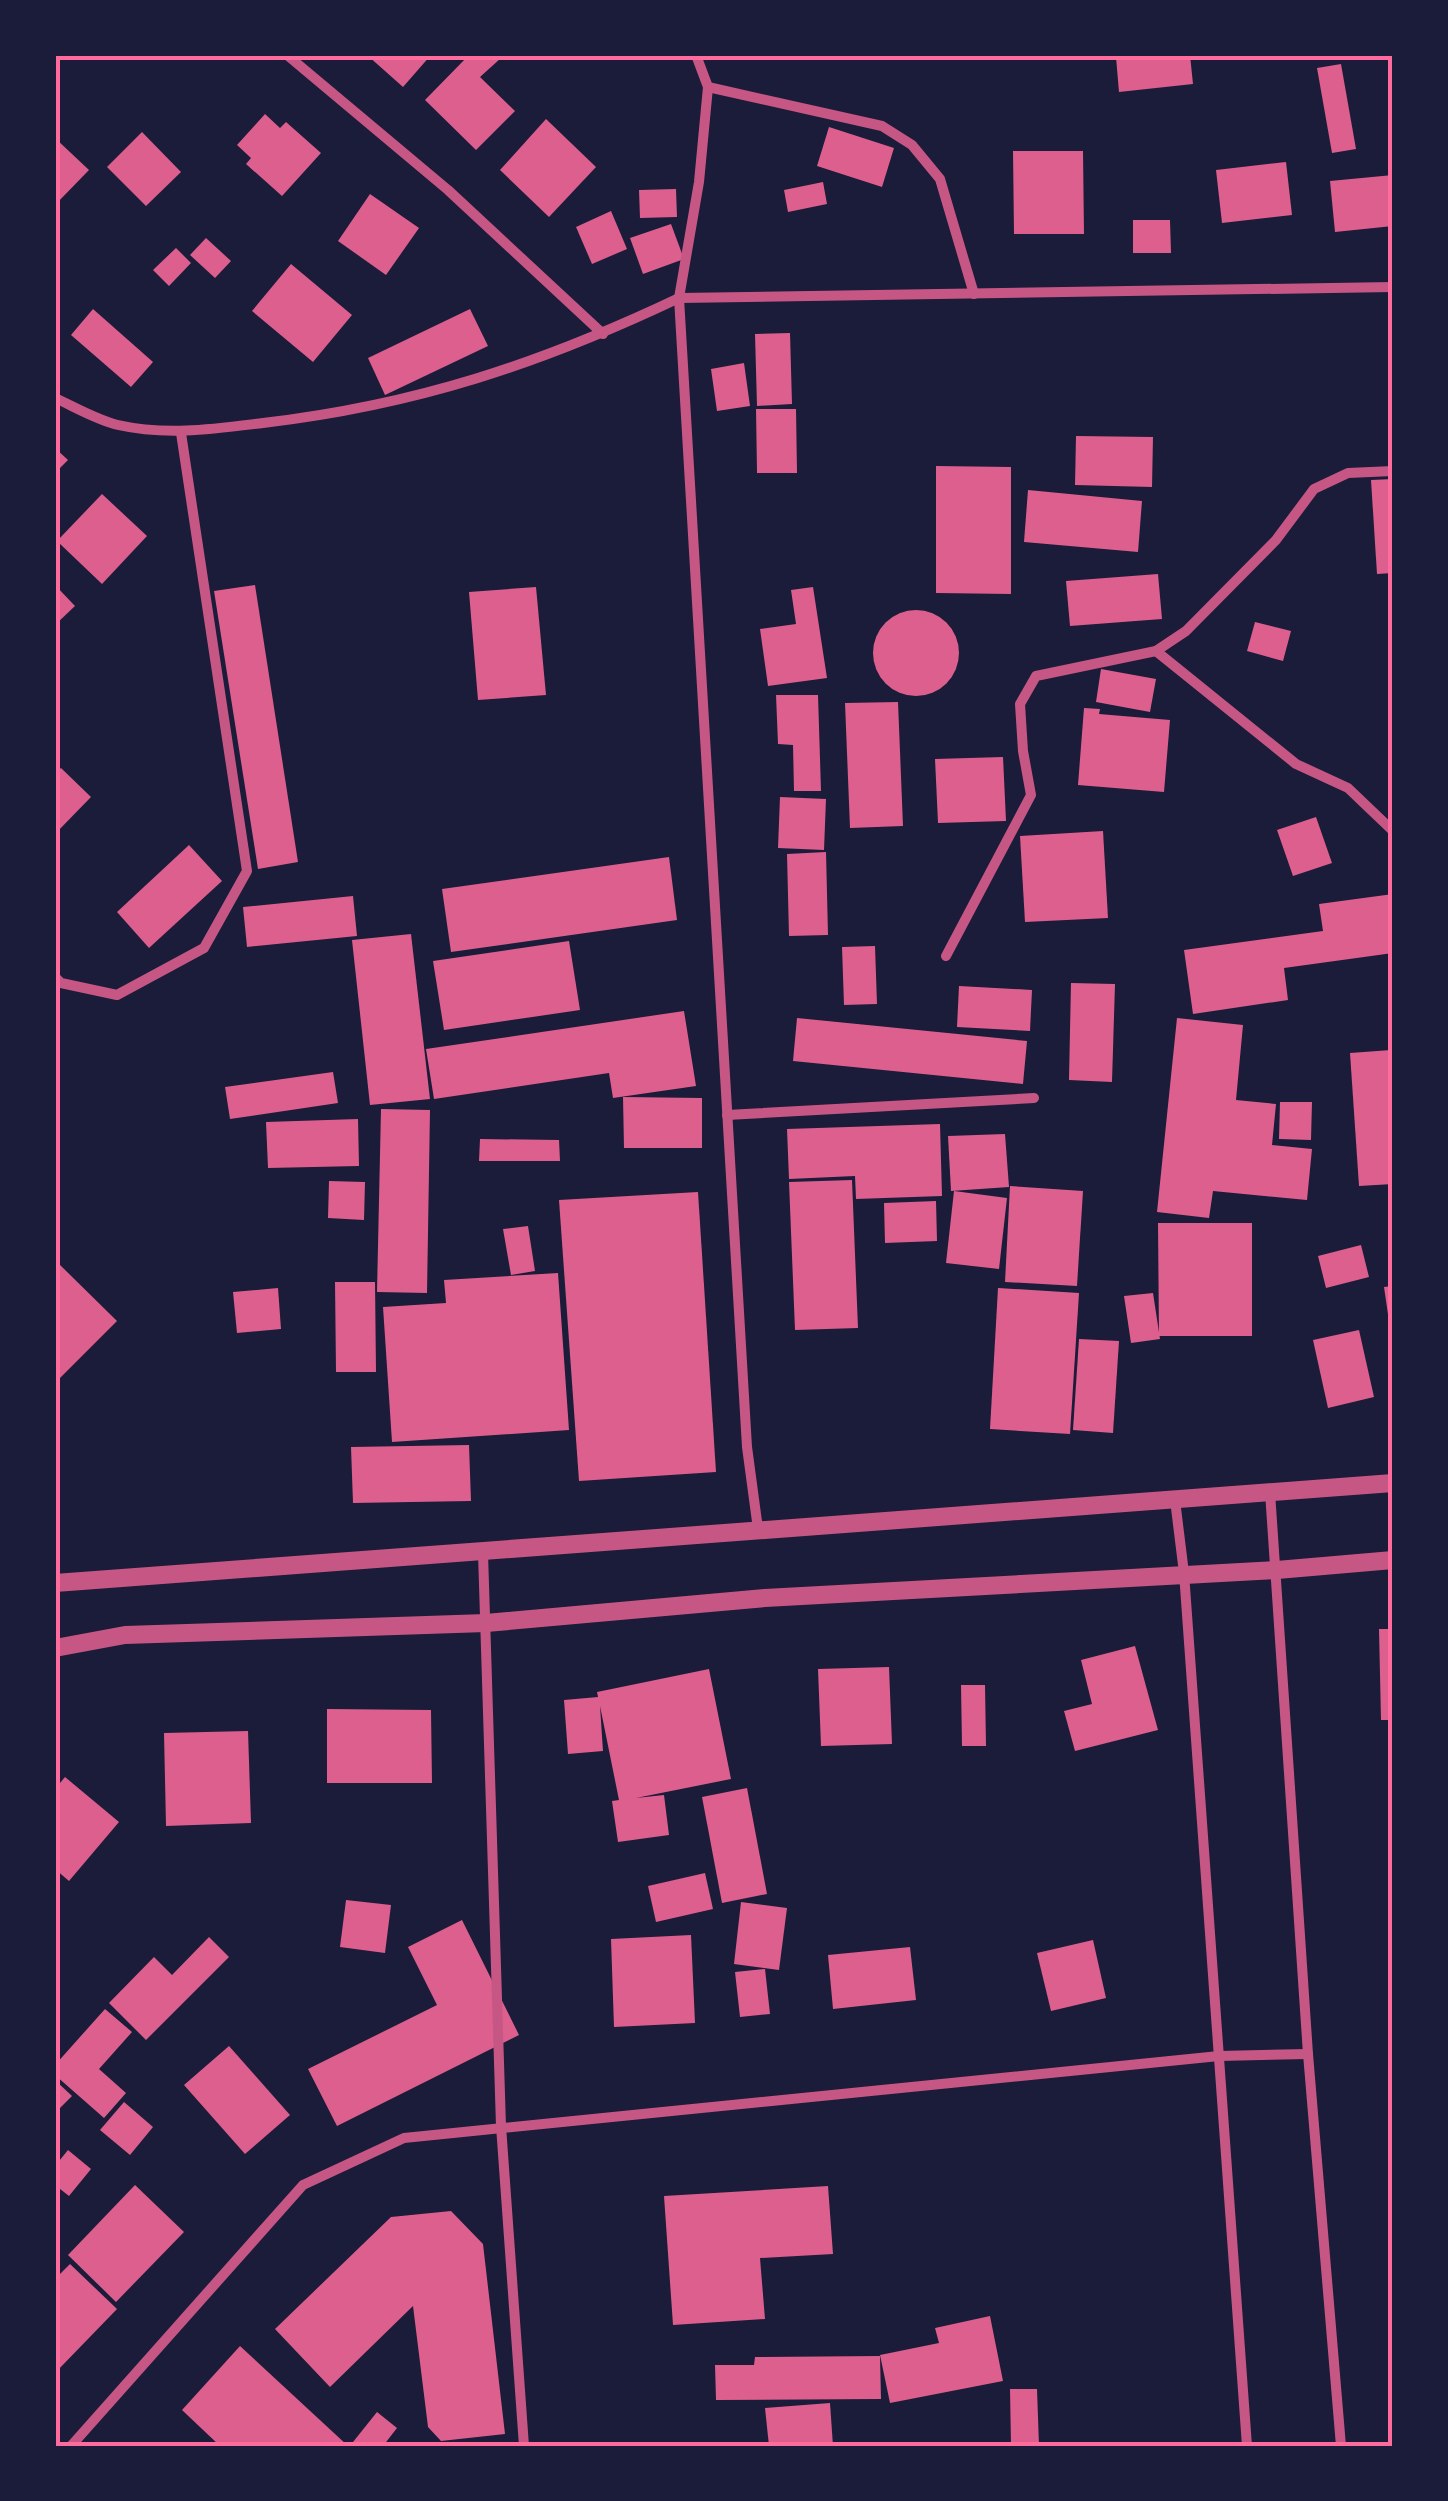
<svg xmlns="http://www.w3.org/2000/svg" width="1448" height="2501" viewBox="0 0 1448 2501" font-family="Overpass,sans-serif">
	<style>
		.building { fill: #dd5f8e }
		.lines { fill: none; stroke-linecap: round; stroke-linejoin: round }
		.minor { stroke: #c65784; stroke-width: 10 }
		.tertiary { stroke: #c65784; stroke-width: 18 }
		.neatline { fill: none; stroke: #ff6b9d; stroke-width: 4 }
	</style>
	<rect width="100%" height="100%" fill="#1b1b3a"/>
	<g class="building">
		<polygon points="367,55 431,55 403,87"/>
		<polygon points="469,55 501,58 480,77 515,111 476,150 425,100"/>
		<polygon points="1138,55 1190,55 1193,84 1119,92 1116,57"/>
		<polygon points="1341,64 1356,149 1332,153 1317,68"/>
		<polygon points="265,114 280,128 286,122 321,153 282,196 246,164 251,158 237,145"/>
		<polygon points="546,119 596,167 549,217 500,170"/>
		<polygon points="829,127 894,148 882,187 817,166"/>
		<polygon points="142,132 181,172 146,206 107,167"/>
		<polygon points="55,138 89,170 55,205"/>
		<polygon points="1013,151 1083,151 1084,234 1014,234"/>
		<polygon points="1286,162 1292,215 1222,223 1216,170"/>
		<polygon points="1393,175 1393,226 1335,232 1330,181"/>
		<polygon points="823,182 827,204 788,212 784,190"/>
		<polygon points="676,189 677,217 640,218 639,190"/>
		<polygon points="370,194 419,228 386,275 338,241"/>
		<polygon points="611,211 627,249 592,264 576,227"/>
		<polygon points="1133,220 1170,220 1171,253 1133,253"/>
		<polygon points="671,224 684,259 643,274 630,238"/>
		<polygon points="206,238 231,261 215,278 190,255"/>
		<polygon points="176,248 191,263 169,286 153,270"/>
		<polygon points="291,264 352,315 313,362 252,311"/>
		<polygon points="93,309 153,362 131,387 71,335"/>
		<polygon points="470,309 488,346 385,395 368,358"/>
		<polygon points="790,333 792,404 757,406 755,334"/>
		<polygon points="744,363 750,406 717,411 711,369"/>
		<polygon points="756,409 796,409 797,473 757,473"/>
		<polygon points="1076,436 1153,437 1152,487 1075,485"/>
		<polygon points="55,448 68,460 55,473"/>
		<polygon points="936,466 1011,467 1011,594 936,593"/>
		<polygon points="1393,479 1393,573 1377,574 1371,480"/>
		<polygon points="1028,490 1142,501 1138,552 1024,542"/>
		<polygon points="102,494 147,536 102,584 57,541"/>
		<polygon points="1158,574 1162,619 1070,626 1066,581"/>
		<polygon points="55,585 75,606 55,625"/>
		<polygon points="255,585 298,862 258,869 214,591"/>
		<polygon points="536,587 546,695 478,700 469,592"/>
		<polygon points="813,587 827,678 768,686 760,629 796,624 791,590"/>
		<circle cx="916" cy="653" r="43"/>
		<polygon points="1255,622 1291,631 1283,661 1247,651"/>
		<polygon points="1101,669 1156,679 1150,712 1096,702"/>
		<polygon points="776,695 818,695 821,791 794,791 793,745 778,744"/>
		<polygon points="898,702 903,826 850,828 845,703"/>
		<polygon points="1084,708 1100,709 1099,714 1170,720 1164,792 1078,785"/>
		<polygon points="1003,757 1006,821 938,823 935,759"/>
		<polygon points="61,768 91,797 55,834 55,773"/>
		<polygon points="780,797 826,799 824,850 778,848"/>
		<polygon points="1316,817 1332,863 1293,876 1277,830"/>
		<polygon points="1103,831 1108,918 1025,922 1020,836"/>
		<polygon points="189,845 222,881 149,948 117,912"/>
		<polygon points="826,852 828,935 789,936 787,854"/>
		<polygon points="669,857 677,920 451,952 442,889"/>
		<polygon points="1393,894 1393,953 1284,968 1288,1000 1193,1014 1184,950 1323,931 1319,904"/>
		<polygon points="353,896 357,936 247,947 243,907"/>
		<polygon points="411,934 430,1099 370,1105 352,940"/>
		<polygon points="569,941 580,1010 444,1030 433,961"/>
		<polygon points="875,946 877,1004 844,1005 842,947"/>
		<polygon points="1071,983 1115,984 1112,1082 1069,1080"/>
		<polygon points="959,986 1032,990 1030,1031 957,1027"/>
		<polygon points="684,1011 696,1086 613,1098 609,1073 434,1099 426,1049"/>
		<polygon points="797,1018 1027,1041 1023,1084 793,1061"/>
		<polygon points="1177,1018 1243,1025 1236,1100 1276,1104 1272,1145 1312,1149 1307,1200 1213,1191 1209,1218 1157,1212"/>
		<polygon points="1391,1050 1393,1184 1359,1186 1350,1053"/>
		<polygon points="333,1072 338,1103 230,1119 225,1087"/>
		<polygon points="623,1097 702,1098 702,1148 624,1148"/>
		<polygon points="1280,1102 1312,1102 1311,1140 1279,1139"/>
		<polygon points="381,1109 430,1110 427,1293 377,1292"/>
		<polygon points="358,1119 359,1166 268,1168 266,1122"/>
		<polygon points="940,1124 942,1196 856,1199 855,1176 789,1179 787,1129"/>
		<polygon points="1005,1134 1009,1187 951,1191 948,1136"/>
		<polygon points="480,1139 559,1140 560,1161 479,1161"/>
		<polygon points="852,1180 858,1328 795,1330 789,1182"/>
		<polygon points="329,1181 365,1182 364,1220 328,1218"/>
		<polygon points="1010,1186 1083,1191 1077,1286 1005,1282"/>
		<polygon points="954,1191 1007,1198 999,1269 946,1263"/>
		<polygon points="698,1192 716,1472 579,1481 559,1200"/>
		<polygon points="936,1201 937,1241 885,1243 884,1203"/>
		<polygon points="1158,1223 1252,1223 1252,1336 1159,1336"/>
		<polygon points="528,1226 535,1271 511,1275 503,1229"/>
		<polygon points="1361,1245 1369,1277 1326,1288 1318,1256"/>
		<polygon points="57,1262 117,1321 55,1383 55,1264"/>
		<polygon points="558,1273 569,1430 392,1442 383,1307 446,1303 444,1280"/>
		<polygon points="335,1282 375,1282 376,1372 336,1372"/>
		<polygon points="1393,1286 1393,1335 1391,1335 1384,1287"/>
		<polygon points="278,1288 281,1329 237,1333 233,1292"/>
		<polygon points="998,1288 1079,1293 1070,1434 990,1429"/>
		<polygon points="1153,1293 1160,1339 1131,1343 1124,1296"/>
		<polygon points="1359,1330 1374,1397 1328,1408 1313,1340"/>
		<polygon points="1079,1339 1119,1341 1113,1433 1073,1430"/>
		<polygon points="469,1445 471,1501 353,1503 351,1447"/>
		<polygon points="1379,1629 1393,1629 1393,1720 1381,1720"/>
		<polygon points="1135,1646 1158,1730 1075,1751 1064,1711 1092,1704 1081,1660"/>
		<polygon points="889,1667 892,1744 821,1746 818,1669"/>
		<polygon points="709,1669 731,1779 636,1798 664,1795 669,1835 618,1842 612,1801 619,1800 600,1706 603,1751 568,1754 564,1700 598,1697 597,1692"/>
		<polygon points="961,1685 985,1685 986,1746 962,1746"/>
		<polygon points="327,1709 431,1710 432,1783 327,1783"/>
		<polygon points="248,1731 251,1823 166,1826 164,1733"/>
		<polygon points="65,1777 119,1822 69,1881 55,1869 55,1789"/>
		<polygon points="747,1788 767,1894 722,1903 702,1797"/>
		<polygon points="705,1873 713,1909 656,1922 648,1886"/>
		<polygon points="346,1900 391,1905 385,1953 340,1947"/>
		<polygon points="741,1902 787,1908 779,1970 734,1964"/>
		<polygon points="462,1920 519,2035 337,2126 308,2069 437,2005 408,1947"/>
		<polygon points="691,1935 695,2023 614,2027 611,1939"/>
		<polygon points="209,1937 229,1957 146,2040 109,2003 154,1957 172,1975"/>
		<polygon points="1093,1940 1106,1998 1051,2011 1037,1953"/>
		<polygon points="910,1947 916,2000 833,2009 828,1955"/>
		<polygon points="765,1969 770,2014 740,2017 735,1972"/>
		<polygon points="105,2009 132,2032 99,2069 126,2093 104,2118 55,2075 55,2065"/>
		<polygon points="229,2046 290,2115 245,2154 184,2085"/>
		<polygon points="55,2080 72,2096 55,2113"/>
		<polygon points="124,2102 153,2127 130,2155 100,2130"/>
		<polygon points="68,2150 91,2169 69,2196 55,2185 55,2166"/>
		<polygon points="135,2185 184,2232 116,2302 68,2255"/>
		<polygon points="828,2186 833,2254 760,2258 765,2319 673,2325 664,2196"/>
		<polygon points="451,2211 483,2244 505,2434 441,2441 428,2427 413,2306 330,2387 275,2329 391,2217"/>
		<polygon points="70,2264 117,2309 55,2373 55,2279"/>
		<polygon points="990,2316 1003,2381 890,2403 880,2355 939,2343 935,2328"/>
		<polygon points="240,2346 348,2446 220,2446 182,2410"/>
		<polygon points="880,2356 881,2399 716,2400 715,2365 754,2365 755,2357"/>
		<polygon points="1010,2389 1037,2389 1039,2446 1011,2446"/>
		<polygon points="830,2403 833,2446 769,2446 765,2408"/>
		<polygon points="377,2412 397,2428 383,2446 358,2446 353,2442"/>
	</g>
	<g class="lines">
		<g class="minor">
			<polyline points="287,55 448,190 603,334"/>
			<polyline points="696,55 708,87 699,182 679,298 747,1447 758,1529"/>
			<polyline points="708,87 882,126 912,145 940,179 974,294"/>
			<path d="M 55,398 C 75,407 97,420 118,425 C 167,436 214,429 263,423 C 416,405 540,364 679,298 L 1393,287"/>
			<polyline points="1156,651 1296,764 1348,788 1393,831"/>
			<polyline points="946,956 1031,795 1023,751 1020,704 1036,676 1156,651 1186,631 1276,540 1314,489 1348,473 1393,471"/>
			<polyline points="55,977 61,983 117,995 204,948 247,871 181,433"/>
			<polyline points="727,1115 1034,1098"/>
			<polyline points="1270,1492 1308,2054 1341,2446"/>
			<polyline points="1175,1500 1184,1573 1247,2446"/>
			<polyline points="483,1553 501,2126 524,2446"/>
			<polyline points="71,2446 303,2185 404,2138 1219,2056 1308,2054"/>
		</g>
		<g class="tertiary">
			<polyline points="55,1583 1393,1483"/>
			<polyline points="55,1648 125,1635 486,1623 765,1598 1277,1570 1393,1560"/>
		</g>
	</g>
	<rect width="1448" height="2501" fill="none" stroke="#1b1b3a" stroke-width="115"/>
	<rect x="58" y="58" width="1332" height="2386" class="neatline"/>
</svg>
